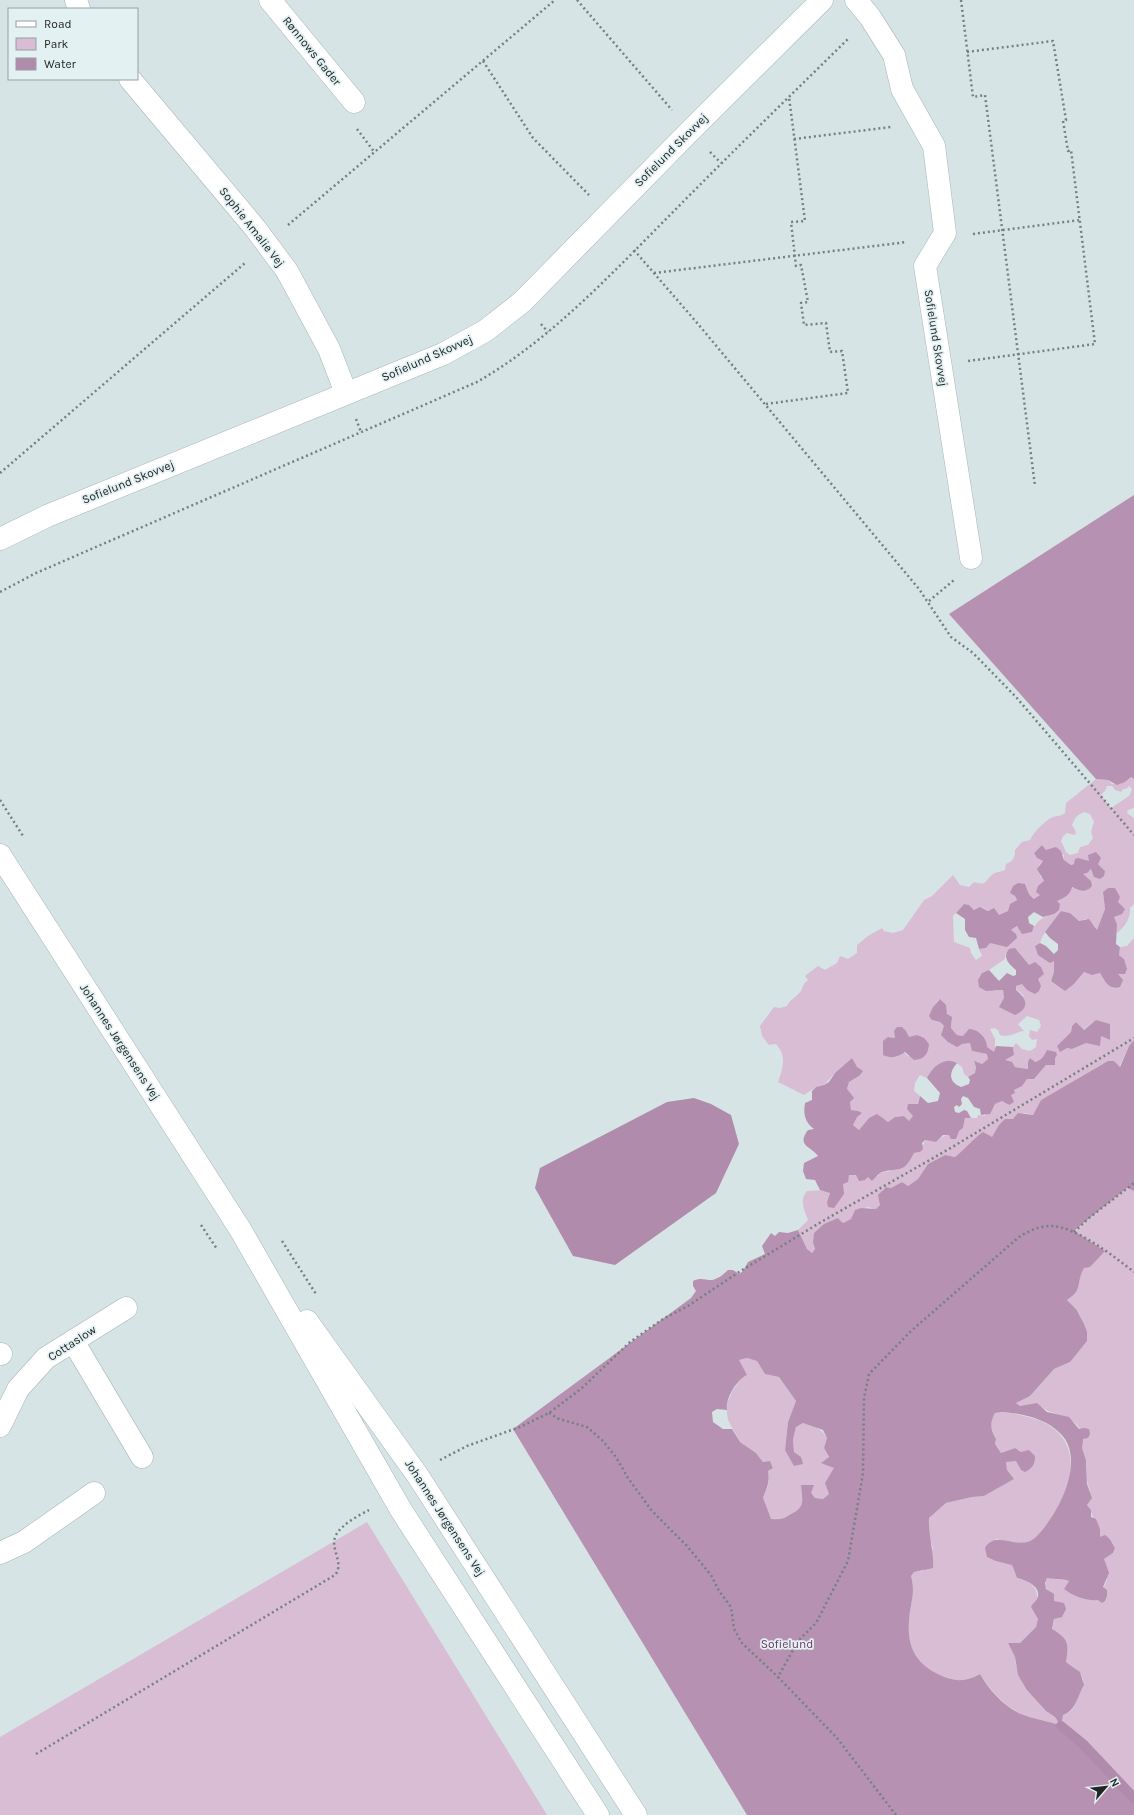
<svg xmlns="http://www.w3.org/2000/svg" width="1134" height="1815" viewBox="0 0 1134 1815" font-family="Karla,sans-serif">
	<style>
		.green { fill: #d8bdd4; fill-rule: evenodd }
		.forest { fill: #b691b1; fill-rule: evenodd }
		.water { fill: #b08bab }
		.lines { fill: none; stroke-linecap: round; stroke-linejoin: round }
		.stream { stroke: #b08bab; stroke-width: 10 }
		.minor-casing { stroke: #a8b5b7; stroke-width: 23 }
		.path { stroke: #778081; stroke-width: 2.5; stroke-dasharray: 2 3; stroke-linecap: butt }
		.minor { stroke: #fff; stroke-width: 22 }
		.labels { text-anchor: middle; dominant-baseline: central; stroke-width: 3.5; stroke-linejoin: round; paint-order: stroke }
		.street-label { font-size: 12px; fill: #202525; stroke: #e4f1f3 }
		.park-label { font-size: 12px; fill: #6a3965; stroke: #e4f1f3 }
	</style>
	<rect width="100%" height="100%" fill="#d7e4e6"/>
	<g class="green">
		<path d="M 1131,777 L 1134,779 L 1134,808 L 1128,810 L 1127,813 L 1134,818 L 1134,904 L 1130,908 C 1131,918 1124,929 1116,933 L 1117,924 L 1103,892 L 1105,909 L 1097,930 L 1094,925 L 1086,919 L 1079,921 L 1070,913 L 1061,911 C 1055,921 1042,933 1040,943 L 1035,946 L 1054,961 L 1054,972 L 1051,981 L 1065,990 L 1074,984 L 1084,972 L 1092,974 L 1100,973 L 1104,981 L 1118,974 L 1124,959 L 1119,955 L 1120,947 L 1127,946 L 1134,938 L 1134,1040 L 1129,1046 L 1119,1067 L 1114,1061 L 1108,1061 L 1041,1100 L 1033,1115 L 1024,1113 L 1013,1119 L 1005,1119 L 992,1137 L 977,1137 L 968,1147 L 955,1157 L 945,1155 L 928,1164 L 918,1179 L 908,1186 L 902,1182 L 891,1188 L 886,1187 L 882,1190 L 880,1205 L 876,1210 L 869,1207 L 855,1210 L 851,1219 L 843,1223 L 838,1218 L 813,1243 L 815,1250 L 812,1253 L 807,1249 L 798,1230 L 808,1220 C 804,1209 799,1200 807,1191 L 826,1190 L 830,1193 L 827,1202 L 843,1190 L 843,1184 L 849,1175 L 878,1176 L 880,1173 C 895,1171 907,1166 914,1153 L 920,1152 L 925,1140 L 936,1142 C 945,1133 952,1135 963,1128 L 965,1118 L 977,1118 L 978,1115 L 985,1116 L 995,1104 L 1002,1101 L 1009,1105 L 1013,1102 L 1010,1095 C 1015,1088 1022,1086 1027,1079 L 1034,1079 L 1046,1065 L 1044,1056 L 1040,1061 L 1035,1062 L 1030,1059 L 1028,1062 L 1029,1069 L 1015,1067 L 1004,1060 L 1014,1055 L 1013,1047 L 1016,1043 L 1022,1049 L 1030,1051 L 1036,1047 L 1037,1039 L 1032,1040 L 1029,1036 L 1030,1030 L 1037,1032 L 1041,1026 L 1039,1020 L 1027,1016 L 1018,1024 L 1024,1031 C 1015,1032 1010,1038 1000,1035 L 998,1030 L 994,1028 L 990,1029 L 995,1039 L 995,1053 L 963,1036 L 957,1035 L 951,1028 L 952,1022 L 939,999 L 933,1007 L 932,1020 L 940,1022 L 962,1044 L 971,1043 L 972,1051 L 987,1054 L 988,1059 L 982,1064 L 974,1062 L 976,1067 L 975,1073 L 968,1077 L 964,1074 L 962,1067 L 954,1061 C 941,1062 933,1066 927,1078 L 920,1075 L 915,1083 L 914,1091 L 920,1096 L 914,1116 L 909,1121 L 904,1116 L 895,1117 L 888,1122 L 869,1118 L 859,1130 L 853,1125 L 858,1111 L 851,1110 L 850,1102 L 851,1096 L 847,1089 L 849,1082 L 859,1076 L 852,1058 L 835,1073 L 824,1085 L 816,1087 L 804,1095 L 778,1082 C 783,1068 787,1056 776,1044 L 769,1045 L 762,1036 L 760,1026 L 774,1007 L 780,1008 L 787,1006 C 790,999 797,997 801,991 C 803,986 803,984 808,980 L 805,976 L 818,966 L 825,970 L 837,963 L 840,956 L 848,959 L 857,953 L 857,945 L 868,936 L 882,928 L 884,931 L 893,933 L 903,930 L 924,900 L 932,896 L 953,875 L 960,885 L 969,887 L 974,882 C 988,886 984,881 993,874 C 996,872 1001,872 1005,870 L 1006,864 C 1013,861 1015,858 1015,850 L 1022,842 L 1030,840 C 1034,832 1044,821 1053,817 C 1058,815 1060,817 1065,813 L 1066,803 L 1096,779 L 1108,780 L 1112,784 L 1125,782 ZM 1107,786 L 1112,786 L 1115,790 L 1121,792 L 1123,789 L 1126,789 L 1129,786 L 1132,789 L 1129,796 L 1111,808 L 1101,795 L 1105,791 ZM 1085,812 L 1090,814 L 1094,822 L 1091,832 L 1093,838 L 1088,845 L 1080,847 L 1078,853 L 1070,855 L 1066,852 L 1061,841 L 1063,836 L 1067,833 L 1075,835 L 1076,832 L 1072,825 C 1075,818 1077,814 1085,812 ZM 1042,845 L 1046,850 L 1051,850 L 1064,855 L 1064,860 L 1071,865 L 1083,860 L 1098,864 L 1105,871 C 1084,868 1084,871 1076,889 L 1071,887 L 1056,901 L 1048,916 C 1041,917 1034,925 1032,932 L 1018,926 L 1011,930 L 1003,945 L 990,943 L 986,948 L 979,949 L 982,956 L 976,960 L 971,953 L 970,948 L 954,942 L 953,916 L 964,904 L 969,905 L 974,910 L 983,908 L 999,915 L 1008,911 L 1010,904 L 1017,900 L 1015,896 L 1010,893 L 1025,884 L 1029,894 L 1035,899 L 1040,895 L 1044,881 L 1040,876 L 1039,865 L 1043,861 L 1037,858 L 1034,853 ZM 1006,953 L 1029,965 L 1027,990 L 1022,983 L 1016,986 L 1016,989 L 1024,996 L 1004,998 L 1003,990 L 994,991 L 982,973 L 989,970 L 1005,959 ZM 1096,1020 L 1110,1040 L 1101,1036 L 1072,1049 L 1058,1046 L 1071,1032 L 1072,1026 L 1076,1022 L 1083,1030 ZM 897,1027 L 901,1027 C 911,1035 909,1045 909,1057 L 888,1037 L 895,1038 Z"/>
		<path d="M 1127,1188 L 1134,1191 L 1134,1798 L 1071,1734 C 1056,1722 1045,1723 1028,1717 C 1007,1709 992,1693 980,1674 C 964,1682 957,1682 940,1675 C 916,1664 907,1647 909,1621 C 910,1603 916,1594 911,1576 L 914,1572 L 923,1571 L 933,1548 L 928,1532 L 929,1518 L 946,1503 L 972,1497 L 984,1496 L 1014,1479 L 1007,1470 L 1006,1462 L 1016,1460 L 1021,1470 L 1021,1452 L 1015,1448 L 1001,1453 L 995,1444 L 996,1439 C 991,1429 989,1424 995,1413 C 1007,1411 1017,1414 1028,1417 C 1083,1430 1078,1480 1052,1519 C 1046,1526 1038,1539 1028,1542 C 1017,1545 1006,1541 995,1539 L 1012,1565 L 1017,1578 C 1029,1581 1038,1586 1037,1599 L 1034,1602 L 1038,1620 L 1036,1627 L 1020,1643 L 1008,1643 L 1015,1657 L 1016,1666 L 1039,1703 L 1046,1711 L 1055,1717 L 1060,1725 L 1063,1715 C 1076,1711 1076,1702 1080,1691 C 1082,1686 1085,1683 1082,1677 C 1080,1670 1072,1666 1066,1662 C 1069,1645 1069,1639 1052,1630 C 1054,1622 1057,1609 1054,1601 C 1051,1592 1042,1589 1047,1578 C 1055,1580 1062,1578 1069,1581 L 1064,1589 L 1091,1600 L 1098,1600 L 1107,1580 L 1104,1559 L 1113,1553 L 1115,1548 L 1110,1538 L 1100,1537 C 1096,1528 1092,1511 1087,1504 L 1090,1490 C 1085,1480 1088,1471 1086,1460 C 1085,1456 1082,1452 1082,1448 C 1081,1439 1085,1434 1077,1425 C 1068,1414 1051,1415 1042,1407 L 1020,1406 L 1016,1403 L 1030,1396 L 1054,1369 L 1070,1362 L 1076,1309 L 1067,1300 C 1086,1288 1073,1282 1084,1268 C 1090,1262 1098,1257 1104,1251 L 1074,1232 Z"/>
		<path d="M 747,1358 L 757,1361 L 765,1374 L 779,1377 L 796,1401 L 788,1422 L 785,1450 L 801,1457 L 794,1452 L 793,1440 L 796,1427 L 803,1423 C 814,1426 821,1428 827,1438 L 824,1448 L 834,1468 L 829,1494 L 823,1499 L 815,1498 L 801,1485 C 802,1500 806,1507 791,1514 C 782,1519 782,1520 771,1520 L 766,1512 L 763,1498 C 768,1488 770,1481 768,1471 L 773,1468 L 770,1461 L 763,1462 L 756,1453 L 740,1442 L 728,1420 L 726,1406 L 733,1390 L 742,1377 L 738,1360 Z"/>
		<polygon points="367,1522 547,1815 0,1815 0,1737"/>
	</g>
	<g class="forest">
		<polygon points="1134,495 1134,779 1131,777 1125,782 1117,785 1108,780 1096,779 949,614"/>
		<path d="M 1042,845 L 1046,850 L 1056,847 L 1061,851 L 1064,860 L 1071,865 L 1074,864 L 1075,859 L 1078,858 L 1089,861 L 1088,855 L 1096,852 L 1101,858 L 1098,864 L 1105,871 L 1104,876 L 1100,879 L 1094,877 L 1091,869 L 1087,873 L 1083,874 L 1091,881 L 1092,886 C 1086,893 1080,891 1072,887 C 1070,895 1064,898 1057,901 L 1060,904 L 1059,910 L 1054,914 L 1043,917 L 1034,912 L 1028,917 L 1029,923 L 1034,926 L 1032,932 L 1022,934 L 1017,926 L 1011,930 L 1016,934 L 1017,938 L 1007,947 L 990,943 L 986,948 L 979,949 L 976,938 L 969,937 L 965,930 L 965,919 L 956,913 L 964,904 L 969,905 L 974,910 L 980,907 L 988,911 L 994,908 L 999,915 L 1008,911 L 1010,904 L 1017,900 L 1015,896 L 1010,893 L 1013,886 L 1018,883 L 1025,884 L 1029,894 L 1034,899 L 1040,895 L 1036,892 L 1038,886 L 1044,881 L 1037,869 L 1043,861 L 1037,858 L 1034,853 Z"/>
		<path d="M 1108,888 L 1115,888 L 1120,897 L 1118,902 L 1125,909 L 1122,914 L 1114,917 L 1117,924 L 1116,944 L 1120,947 L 1119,955 L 1124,959 L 1127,969 L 1125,974 L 1118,974 L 1123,980 L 1120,987 C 1109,990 1105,982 1100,973 L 1092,975 L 1084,972 L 1074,984 L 1065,991 L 1051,981 L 1054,972 L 1054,961 L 1050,963 L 1038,955 L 1035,946 L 1040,943 L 1046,946 L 1054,954 L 1058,950 L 1058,944 L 1050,938 L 1045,932 L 1061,911 L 1070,913 L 1079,921 L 1089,919 L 1097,930 L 1105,909 L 1103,892 Z"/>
		<path d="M 1015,948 L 1029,965 L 1035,962 L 1041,967 L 1044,974 L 1038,979 L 1041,986 L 1039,991 L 1035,994 L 1027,990 L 1022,984 L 1016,986 L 1016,990 C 1027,999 1030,1008 1015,1015 L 999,1007 L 1004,998 L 1003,990 L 986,991 L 979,987 L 978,980 L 982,973 L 989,970 L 999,981 L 1007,973 L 1013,976 L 1016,975 L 1016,970 C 1009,964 1002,958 1009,949 Z"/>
		<path d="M 940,999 L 946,1005 L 947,1014 L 952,1017 L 951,1028 L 957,1035 L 963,1036 L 969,1029 C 978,1029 987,1038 987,1047 L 994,1052 L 996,1046 L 1013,1047 L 1014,1055 L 1005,1060 L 1012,1062 L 1015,1067 L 1028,1069 L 1028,1062 L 1030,1058 L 1035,1062 C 1042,1060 1044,1056 1047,1050 L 1056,1052 L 1057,1055 L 1055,1058 L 1055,1065 L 1046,1065 L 1034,1079 L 1027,1079 L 1022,1086 L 1014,1090 L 1015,1093 L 1011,1095 L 1014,1102 L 1009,1105 L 1002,1101 L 995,1104 L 990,1114 L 981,1115 L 980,1109 L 974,1107 L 968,1098 L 963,1096 L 961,1099 L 962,1104 L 959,1107 L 957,1105 L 954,1107 L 955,1112 L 959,1113 L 964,1110 L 967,1111 L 971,1118 L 965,1118 L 963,1128 L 959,1131 L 956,1139 L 951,1139 L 949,1135 L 943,1135 L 936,1142 L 925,1140 L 922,1143 L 923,1149 L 920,1152 L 914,1153 C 903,1174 901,1167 882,1172 C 879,1173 875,1178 872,1181 L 868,1177 L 865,1180 L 859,1181 L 856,1175 L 849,1175 L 848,1182 L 843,1184 L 844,1194 L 834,1208 L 828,1207 L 827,1202 L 830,1193 L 820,1190 L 815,1180 L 806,1179 L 803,1171 L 804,1163 L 818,1156 C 811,1146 796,1146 808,1130 L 814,1129 C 805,1122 803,1114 805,1103 L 812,1100 L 812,1091 L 816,1087 L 824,1085 L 829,1082 L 835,1073 L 852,1058 L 857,1067 L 863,1071 L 859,1076 L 849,1082 L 847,1089 L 854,1098 L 850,1102 L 851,1110 L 858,1111 L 862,1113 L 857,1117 L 853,1125 L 859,1130 L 869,1118 L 877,1114 L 888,1122 L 895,1117 L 904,1116 L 909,1121 L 913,1116 L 907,1109 L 908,1104 L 918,1104 L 920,1096 L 928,1103 L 938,1101 L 940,1093 L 927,1078 C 932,1067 945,1056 957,1063 C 949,1072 948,1082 961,1087 L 969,1084 L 970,1080 L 968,1077 L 975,1073 L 976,1067 L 974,1061 L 982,1064 L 988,1059 L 987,1054 L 972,1051 L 970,1043 L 962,1044 L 957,1047 L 948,1042 L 941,1035 L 944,1026 L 940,1022 L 932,1020 L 929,1016 L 933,1007 Z"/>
		<polygon points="1096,1020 1110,1024 1110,1040 1101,1036 1100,1046 1086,1043 1072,1049 1067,1048 1060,1052 1057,1046 1071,1032 1072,1026 1076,1022 1084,1030"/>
		<path d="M 897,1027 L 902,1027 L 906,1031 L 909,1037 L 917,1035 L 924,1038 L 929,1044 C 928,1055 924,1059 914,1060 L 905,1052 C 897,1057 892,1059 883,1055 L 883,1041 L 888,1037 L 895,1038 L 894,1031 Z"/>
		<path d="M 1134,1040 L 1134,1191 L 1127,1188 L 1074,1231 L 1105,1251 L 1090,1267 L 1084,1268 C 1075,1284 1084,1289 1067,1300 L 1076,1309 L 1084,1324 L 1087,1332 L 1087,1341 L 1070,1362 L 1054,1369 L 1030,1396 L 1016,1403 L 1020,1406 L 1037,1403 L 1047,1412 L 1069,1417 L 1079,1429 L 1084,1428 L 1089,1429 L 1090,1434 L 1088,1438 L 1083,1439 L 1082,1448 L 1086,1460 L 1087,1484 L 1092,1498 L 1087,1505 L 1091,1510 L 1091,1517 L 1096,1519 L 1100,1529 L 1100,1537 L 1105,1535 L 1110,1539 L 1115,1548 L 1113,1553 L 1104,1559 L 1109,1573 L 1103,1587 L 1107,1590 L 1107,1596 L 1105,1601 L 1102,1603 L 1098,1600 C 1086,1601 1073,1596 1064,1589 L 1069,1581 C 1061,1578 1055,1580 1047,1578 L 1045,1583 L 1046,1589 L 1054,1594 L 1054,1601 L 1064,1603 L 1066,1609 L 1062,1617 L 1054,1619 L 1052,1629 C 1069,1639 1069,1644 1066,1662 L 1080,1672 L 1084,1685 C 1077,1696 1077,1710 1063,1715 L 1061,1726 L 1083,1745 L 1134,1798 L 1134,1815 L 747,1815 L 513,1429 L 691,1298 L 696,1291 L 693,1286 L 693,1281 C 701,1277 704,1280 712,1280 C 718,1279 724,1274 728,1270 L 733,1270 L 739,1274 L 743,1271 L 748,1262 L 765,1254 L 762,1246 L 771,1233 L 775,1236 L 779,1232 L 788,1233 L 798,1230 L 807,1249 L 812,1253 L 815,1249 L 813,1243 L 814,1233 L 824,1224 L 838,1218 L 843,1223 L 851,1219 L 855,1210 L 861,1208 L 876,1209 L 880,1205 L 878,1195 L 886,1187 L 891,1188 L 902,1182 L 908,1186 L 918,1179 L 928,1164 L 945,1155 L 955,1157 C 965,1149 973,1139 983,1132 L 992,1137 L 999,1125 L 1005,1119 L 1013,1119 L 1018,1113 L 1033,1115 L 1041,1100 L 1108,1061 L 1114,1061 L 1120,1067 L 1129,1046 ZM 747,1358 L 757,1361 L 765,1374 L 779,1377 L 796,1401 L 788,1422 L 785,1450 L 794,1466 L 803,1464 L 801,1457 L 794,1452 L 793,1440 L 796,1427 L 803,1423 L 823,1430 L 827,1438 L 824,1448 L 829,1457 L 821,1463 L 834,1468 L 825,1483 L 829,1494 L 823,1499 L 815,1498 L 811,1493 L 814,1485 L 801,1485 C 802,1500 806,1507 791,1514 C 783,1519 780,1520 771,1519 L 763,1498 C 767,1488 770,1481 768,1471 L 773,1468 L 770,1461 L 763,1462 L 756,1453 L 740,1442 L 732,1429 L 723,1429 L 713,1422 L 712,1412 L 717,1409 L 727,1410 C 725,1399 737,1379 747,1375 L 739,1360 ZM 1002,1412 C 1022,1413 1047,1419 1061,1434 C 1087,1461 1057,1517 1035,1538 C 1018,1552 996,1529 985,1548 L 987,1557 L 996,1561 L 1012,1565 L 1017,1578 C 1026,1580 1043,1587 1037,1599 C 1035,1602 1032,1604 1031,1607 L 1038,1619 L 1036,1627 L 1020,1643 L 1008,1643 L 1015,1657 L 1018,1675 L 1027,1690 L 1046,1711 L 1055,1717 L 1060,1725 C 1050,1722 1039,1720 1029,1717 C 1008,1711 991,1693 980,1674 C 966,1682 955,1682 940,1675 C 916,1664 907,1647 909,1621 C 910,1603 916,1594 911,1576 L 914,1572 L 933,1568 C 934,1550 928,1535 929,1518 L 946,1503 L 972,1497 L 984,1496 L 1014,1479 L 1007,1470 L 1006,1462 L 1016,1461 L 1021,1470 L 1025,1472 C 1033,1468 1035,1464 1035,1456 L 1029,1450 L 1021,1452 L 1015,1448 L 1001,1453 L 995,1444 L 996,1439 C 991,1430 989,1424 995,1413 Z"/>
	</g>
	<polygon class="water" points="694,1098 711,1104 731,1115 739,1144 716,1193 615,1265 573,1256 535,1188 540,1168 667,1102"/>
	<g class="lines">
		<polyline class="stream" points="1061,1726 1083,1744 1134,1798"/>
		<defs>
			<g id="minor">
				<polyline points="76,0 79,9"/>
				<polyline points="270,0 354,102"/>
				<polyline points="856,0 870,17 894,55 902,89 934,146 945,233 925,266 971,558"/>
				<polyline points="130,79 255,228 287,271 329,349 346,393"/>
				<polyline points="0,539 47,516 443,354 485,331 522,302 690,131 822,0"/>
				<polyline points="0,855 240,1229 401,1510 598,1815"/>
				<polyline points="307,1321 418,1476 636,1815"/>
				<polyline points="73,1341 142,1457"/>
				<polyline points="0,1354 1,1354"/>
				<polyline points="0,1426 18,1389 46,1358 126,1308"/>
				<polyline points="0,1553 24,1542 94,1493"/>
			</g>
		</defs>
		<use href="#minor" class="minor-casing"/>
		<g class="path">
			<polyline points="577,0 672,110"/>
			<polyline points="961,0 973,97 985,95 1035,486"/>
			<polyline points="967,52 1053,41 1066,120 1063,121 1068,151 1071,150 1095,344 968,361"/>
			<polyline points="483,61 533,138 589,195"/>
			<polyline points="357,129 375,153"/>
			<polyline points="794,139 891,127"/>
			<polyline points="710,152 721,163"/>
			<polyline points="288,225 555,0"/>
			<polyline points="973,234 1080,220"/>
			<polyline points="634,250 698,324 919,589 951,637 973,653 1016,697 1134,835"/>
			<polyline points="654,273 907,242"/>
			<polyline points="541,324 548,332"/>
			<polyline points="766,404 848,393 842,351 830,352 826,323 804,325 801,303 808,302 801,265 796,266 791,222 805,221 789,97"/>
			<polyline points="356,419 361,432"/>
			<polyline points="0,473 245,263"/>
			<path d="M 0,592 L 36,573 L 477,382 C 552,339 614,271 675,210 C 732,152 791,95 849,38"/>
			<polyline points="929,601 954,580"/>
			<polyline points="0,800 23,836"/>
			<polyline points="201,1225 217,1249"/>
			<polyline points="1074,1232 1089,1218 1134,1183"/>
			<polyline points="282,1241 316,1294"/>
			<polyline points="549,1413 559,1419 587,1427 602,1440 616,1457 628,1478 652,1511 687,1546 711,1575 719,1591 731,1607 734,1629 742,1643 778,1677"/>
			<polyline points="440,1460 467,1446 520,1427 549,1413 582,1388 630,1342 663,1319 688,1306 739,1272 821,1222 949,1149 1134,1038"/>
			<path d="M 36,1754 L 335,1575 C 345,1563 329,1548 336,1535 C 342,1524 358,1516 369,1510"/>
			<path d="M 896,1815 L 837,1738 L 778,1677 L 798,1641 L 816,1623 L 848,1561 L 863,1473 L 864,1398 L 869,1374 L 911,1331 L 1019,1237 C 1029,1231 1039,1226 1051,1226 C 1075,1226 1115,1257 1134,1272"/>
		</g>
		<use href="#minor" class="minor"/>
	</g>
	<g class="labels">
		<g class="street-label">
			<text transform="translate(312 51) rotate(51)">Rønnows Gader</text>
			<text transform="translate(671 150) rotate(-45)">Sofielund Skovvej</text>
			<text transform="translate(252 227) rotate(52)">Sophie Amalie Vej</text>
			<text transform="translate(936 338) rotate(81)">Sofielund Skovvej</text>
			<text transform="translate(427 358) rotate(-24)">Sofielund Skovvej</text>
			<text transform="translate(128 482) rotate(-22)">Sofielund Skovvej</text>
			<text transform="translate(120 1042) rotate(57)">Johannes Jørgensens Vej</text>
			<text transform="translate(72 1343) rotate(-33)">Cottaslow</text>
			<text transform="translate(445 1518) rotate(57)">Johannes Jørgensens Vej</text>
		</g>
		<g class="park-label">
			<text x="787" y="1644">Sofielund</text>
		</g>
	</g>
	<rect x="8" y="8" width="130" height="72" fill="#e4f1f3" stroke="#969fa1"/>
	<rect x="16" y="21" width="20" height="6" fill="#ffffff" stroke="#969fa1"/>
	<text x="44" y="28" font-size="12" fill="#202525">Road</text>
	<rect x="16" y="38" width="20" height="12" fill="#d8bdd4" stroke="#969fa1"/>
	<text x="44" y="48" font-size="12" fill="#202525">Park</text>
	<rect x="16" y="58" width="20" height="12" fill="#b08bab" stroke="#969fa1"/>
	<text x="44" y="68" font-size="12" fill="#202525">Water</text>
	<g transform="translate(1106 1787) rotate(62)" stroke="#e4f1f3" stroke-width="3" paint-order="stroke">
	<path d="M0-3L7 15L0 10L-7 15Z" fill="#202525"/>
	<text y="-6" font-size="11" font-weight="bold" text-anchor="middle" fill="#202525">N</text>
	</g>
</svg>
